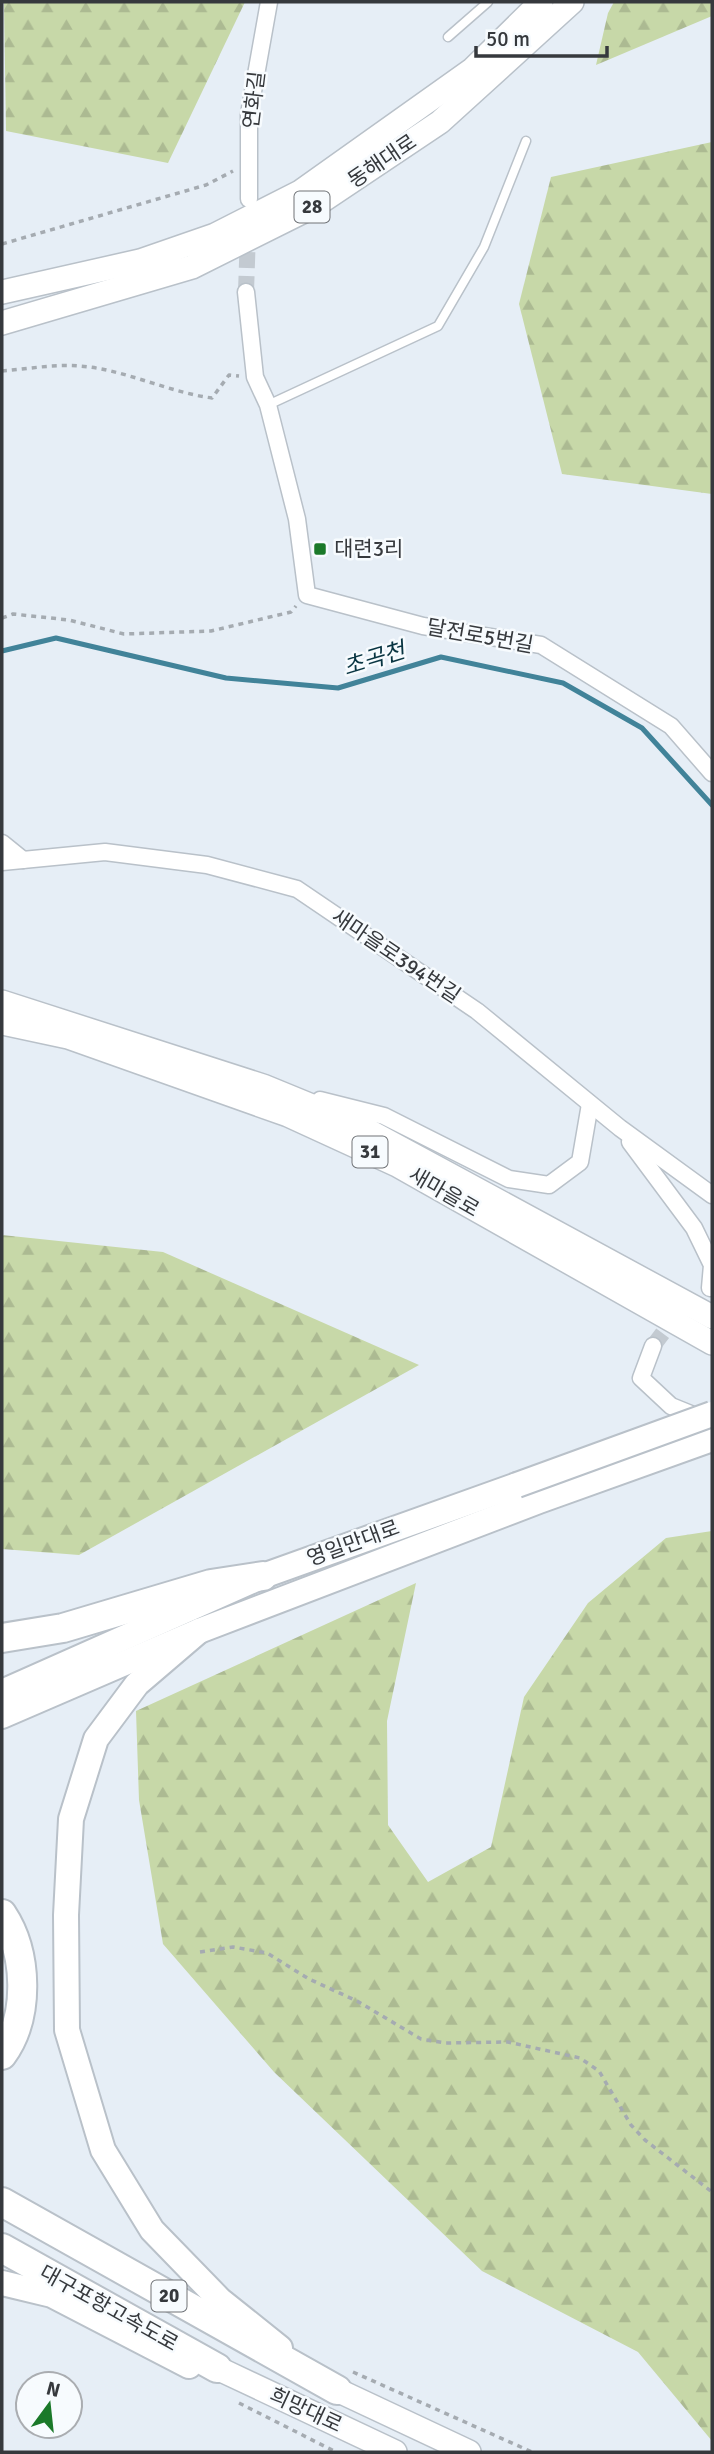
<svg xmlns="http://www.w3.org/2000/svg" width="714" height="2454" viewBox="0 0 714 2454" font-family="Signika,'Noto Sans KR',sans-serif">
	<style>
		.forest { fill: url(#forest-firs) }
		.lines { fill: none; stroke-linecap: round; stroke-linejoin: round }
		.stream { stroke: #418399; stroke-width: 5 }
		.minor-tunnel { stroke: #c3cad1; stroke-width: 16; stroke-dasharray: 16 8; stroke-linecap: butt }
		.service-casing { stroke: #b9c1c9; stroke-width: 11 }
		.minor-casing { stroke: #b9c1c9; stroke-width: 19 }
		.primary-casing { stroke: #b9c1c9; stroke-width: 26 }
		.trunk-casing { stroke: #b9c1c9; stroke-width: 28 }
		.motorway-casing { stroke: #b9c1c9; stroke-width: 32 }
		.path { stroke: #a5abb1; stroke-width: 3.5; stroke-dasharray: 5 5; stroke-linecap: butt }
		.service { stroke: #fff; stroke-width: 8 }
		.minor { stroke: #fff; stroke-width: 16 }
		.primary { stroke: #fff; stroke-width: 23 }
		.trunk { stroke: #fff; stroke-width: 24 }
		.motorway { stroke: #fff; stroke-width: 28 }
		.trunk-bridge-casing { stroke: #b9c1c9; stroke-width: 28; stroke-linecap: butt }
		.trunk-bridge { stroke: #fff; stroke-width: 24 }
		.poi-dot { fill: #1a7929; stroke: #f7fbfe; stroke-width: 2.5 }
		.labels { text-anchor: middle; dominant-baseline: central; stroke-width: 5; stroke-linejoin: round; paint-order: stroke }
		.shield { fill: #f7fbfe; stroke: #707377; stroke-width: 2 }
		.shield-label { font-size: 19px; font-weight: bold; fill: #36393d }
		.street-label { font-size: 21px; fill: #36393d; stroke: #f7fbfe }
		.poi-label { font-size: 21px; fill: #36393d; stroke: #f7fbfe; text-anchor: start }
		.water-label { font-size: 23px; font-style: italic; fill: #093542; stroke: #f7fbfe }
	</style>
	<defs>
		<pattern id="forest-firs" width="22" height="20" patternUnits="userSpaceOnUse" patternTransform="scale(1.75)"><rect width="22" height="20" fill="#c7d8a8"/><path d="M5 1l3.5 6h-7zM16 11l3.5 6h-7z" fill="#acba92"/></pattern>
	</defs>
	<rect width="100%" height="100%" fill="#e6eef6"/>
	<g class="forest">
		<polygon points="4,2 245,2 168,163 6,131"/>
		<polygon points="614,2 712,2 712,16 596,65 608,13"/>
		<polygon points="712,142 712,494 562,474 519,304 551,177"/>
		<polygon points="2,1235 163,1252 419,1365 79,1555 2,1549"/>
		<polygon points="712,1531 712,2441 638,2352 482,2271 274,2072 163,1944 139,1800 136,1711 416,1583 387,1721 388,1825 428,1882 491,1847 524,1697 588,1603 666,1538"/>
	</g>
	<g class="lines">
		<polyline class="stream" points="2,651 56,638 226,678 338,688 441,657 563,683 642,728 712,805"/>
		<g class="minor-tunnel">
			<polyline points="246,292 248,233"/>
			<polyline points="653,1346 696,1289"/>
		</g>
		<defs>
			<g id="service">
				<polyline points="448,37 488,2"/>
				<polyline points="268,405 438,326 484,247 526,141"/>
			</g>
			<g id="minor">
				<polyline points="249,199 249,114 269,2"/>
				<polyline points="246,292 255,377 268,405 297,519 307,595 423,626 541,645 671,726 712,773"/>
				<polyline points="2,843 23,860"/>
				<polyline points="2,862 105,852 207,865 297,889 477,1011 620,1128 712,1195"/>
				<polyline points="320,1100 384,1116 509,1179 549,1185 580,1162 590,1104"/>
				<polyline points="630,1142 694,1228 712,1265 710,1288"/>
				<polyline points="653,1346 641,1378 671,1406 703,1419"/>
			</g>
			<g id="primary">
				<polyline points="2,292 140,261 215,235 300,192 473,69 541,2"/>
				<polyline points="2,323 192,267 316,205 440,122 572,2"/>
				<polyline points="2,1002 263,1086 358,1125 712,1317"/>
				<polyline points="2,1023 68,1037 288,1115 397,1165 712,1343"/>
				<polyline points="217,2368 395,2452"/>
				<polyline points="337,2390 469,2452"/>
			</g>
			<g id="trunk">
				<polyline points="199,1631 137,1684 96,1739 71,1819 66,1915 67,2030 103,2150 152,2230 220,2300 280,2348"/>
				<polyline points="2,1692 263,1576 517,1485"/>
				<polyline points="2,1716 199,1631 539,1501 712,1439"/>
				<polyline points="2,2283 52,2295 189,2366"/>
			</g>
			<g id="motorway">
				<polyline points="2,1638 63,1628 211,1584 263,1576"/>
				<path d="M 2,1914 C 28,1953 30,2017 2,2055"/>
				<polyline points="2,2202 337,2390"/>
				<polyline points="2,2248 217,2368"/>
			</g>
		</defs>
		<use href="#service" class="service-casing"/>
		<use href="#minor" class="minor-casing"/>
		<use href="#primary" class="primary-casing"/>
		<use href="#trunk" class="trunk-casing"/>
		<use href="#motorway" class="motorway-casing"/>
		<g class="path">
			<polyline points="2,244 206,185 233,171"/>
			<path d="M 2,371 C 27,369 54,364 79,366 C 124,369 167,392 212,398 L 229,375 L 239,376"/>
			<polyline points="2,618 13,614 69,620 124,634 211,631 291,612 296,606"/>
			<polyline points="200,1952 233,1947 267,1953 309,1979 357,2001 421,2039 446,2043 508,2042 580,2058 599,2071 631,2125 645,2140 712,2192"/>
			<polyline points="353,2372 532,2452"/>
			<polyline points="239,2403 336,2452"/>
		</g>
		<use href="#service" class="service"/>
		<use href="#minor" class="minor"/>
		<use href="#primary" class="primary"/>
		<use href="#trunk" class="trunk"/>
		<use href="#motorway" class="motorway"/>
		<defs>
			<polyline id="trunk-bridge" points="517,1485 712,1414"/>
		</defs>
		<use href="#trunk-bridge" class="trunk-bridge-casing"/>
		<use href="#trunk-bridge" class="trunk-bridge"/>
	</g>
	<rect class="poi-dot" x="313" y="542" width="14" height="14" rx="3.5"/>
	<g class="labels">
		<g class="shield">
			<rect x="294.5" y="191.5" width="35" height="31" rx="5"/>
			<rect x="352.5" y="1136.5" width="35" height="31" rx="5"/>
			<rect x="151.5" y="2280.5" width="35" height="31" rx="5"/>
		</g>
		<g class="shield-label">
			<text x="312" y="207">28</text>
			<text x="370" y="1152">31</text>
			<text x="169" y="2296">20</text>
		</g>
		<g class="street-label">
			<text transform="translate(254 100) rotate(-83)">연화길</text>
			<text transform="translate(382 161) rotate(-34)">동해대로</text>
			<text transform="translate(480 636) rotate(10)">달전로5번길</text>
			<text transform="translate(396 956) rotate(34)">새마을로394번길</text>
			<text transform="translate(444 1192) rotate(30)">새마을로</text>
			<text transform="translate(353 1543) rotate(-20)">영일만대로</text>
			<text transform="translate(109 2308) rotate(29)">대구포항고속도로</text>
			<text transform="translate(306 2410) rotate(25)">희망대로</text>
		</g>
		<g class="poi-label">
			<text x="334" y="549">대련3리</text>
		</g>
		<g class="water-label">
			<text transform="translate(374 659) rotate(-17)">초곡천</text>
		</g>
	</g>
	<rect width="714" height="2454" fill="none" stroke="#36393d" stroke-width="7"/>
	<g transform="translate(49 2405) rotate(15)"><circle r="33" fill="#f7fbfe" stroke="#aaadb1" stroke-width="2"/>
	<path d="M0-5L12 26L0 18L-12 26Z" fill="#1a7929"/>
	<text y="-10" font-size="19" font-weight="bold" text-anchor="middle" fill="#36393d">N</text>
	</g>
	<path d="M476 46v10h131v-10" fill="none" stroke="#36393d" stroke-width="3.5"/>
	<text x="486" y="46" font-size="21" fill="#36393d" stroke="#f7fbfe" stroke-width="5" paint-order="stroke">50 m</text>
</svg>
